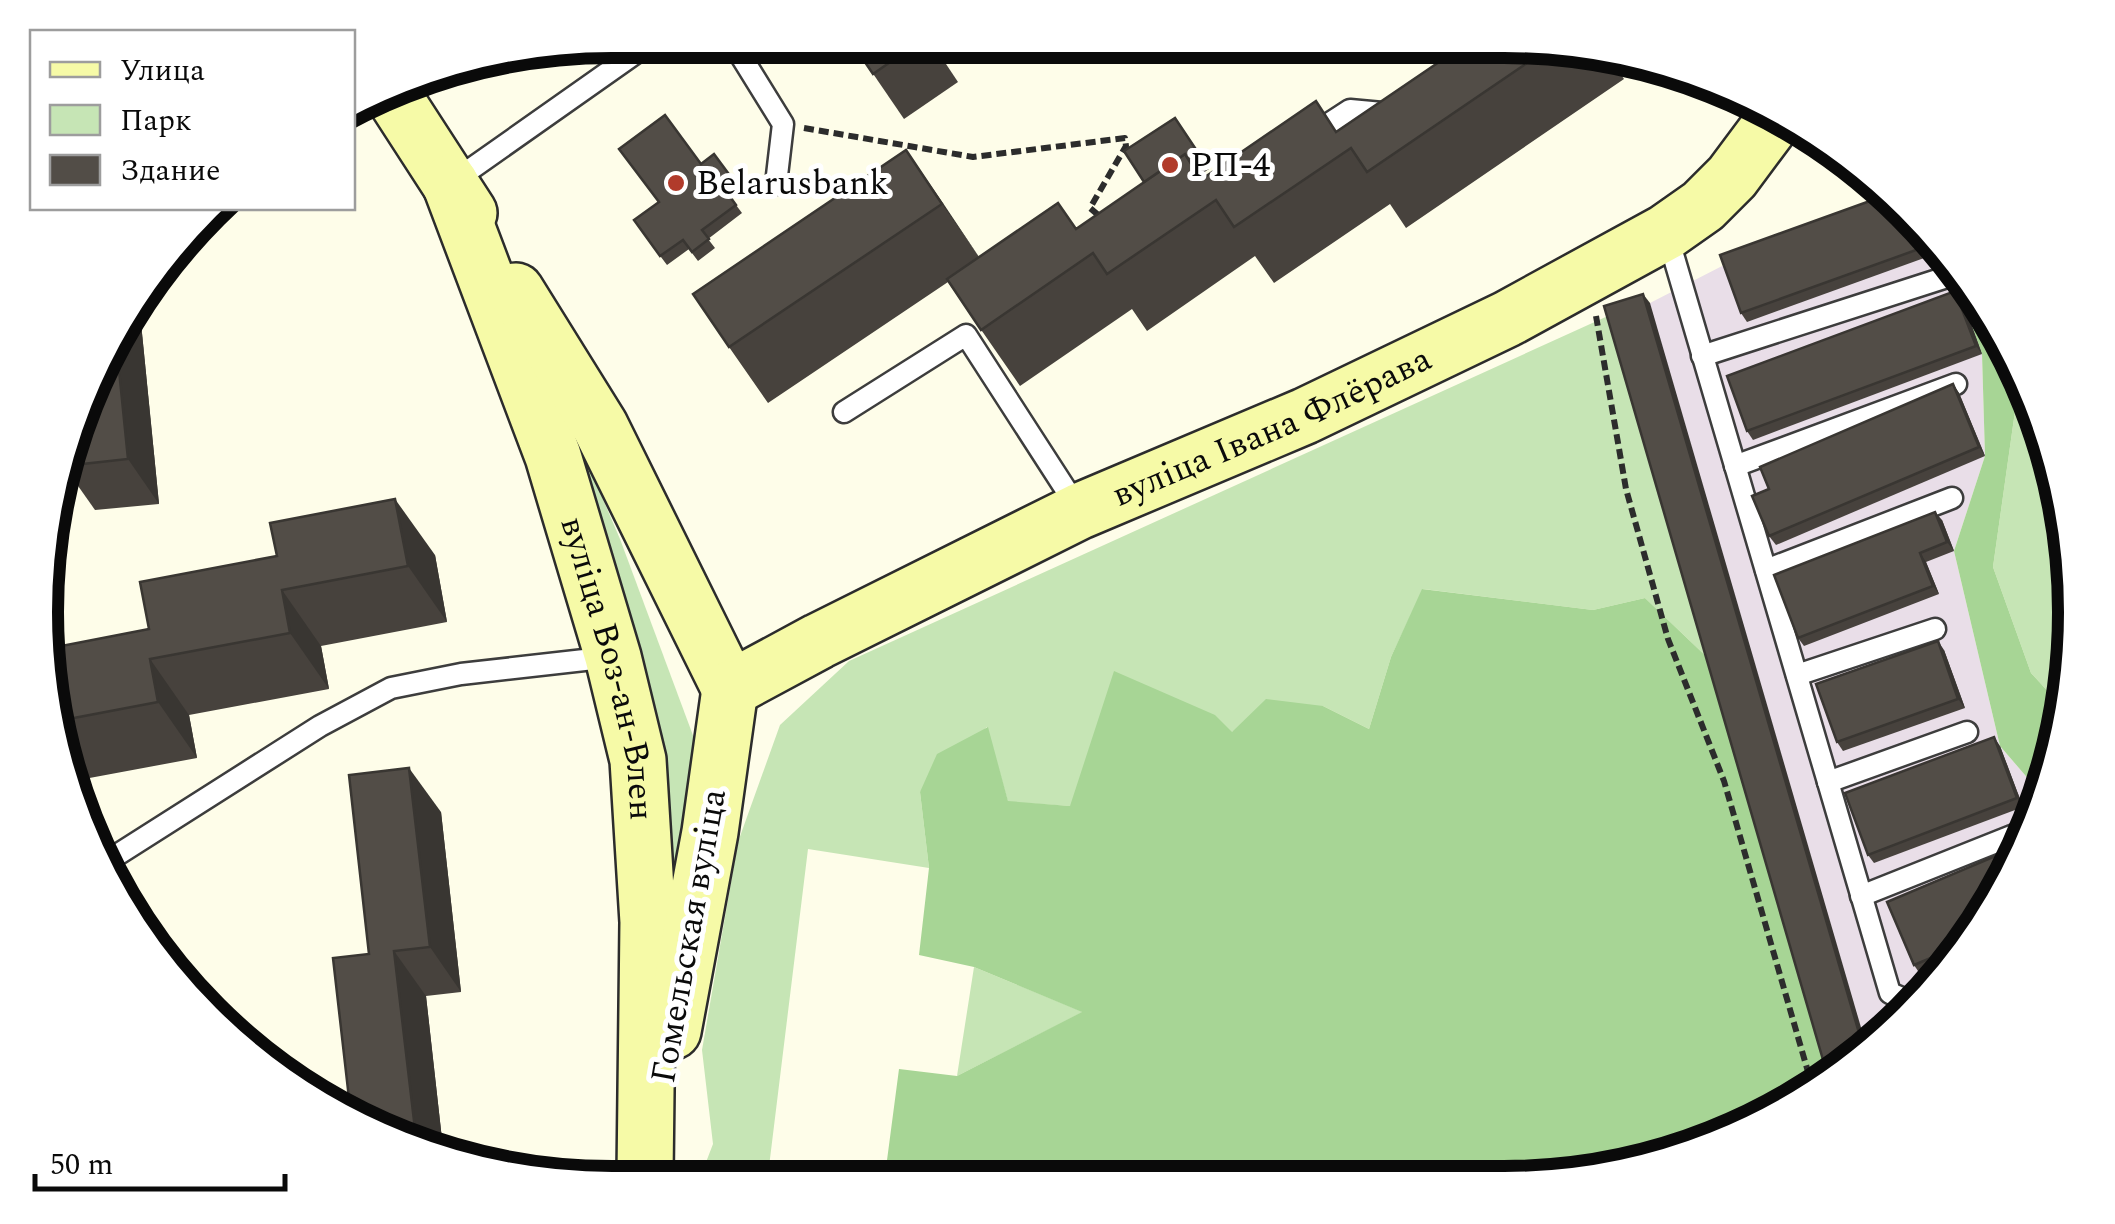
<svg xmlns="http://www.w3.org/2000/svg" width="2115" height="1224" viewBox="0 0 2115 1224" font-family="Spectral,serif">
	<style>
		.industrial { fill: #e9dee8 }
		.green { fill: #c6e5b5 }
		.forest { fill: #a7d595 }
		.lines { fill: none; stroke-linecap: round; stroke-linejoin: round }
		.lane-casing { stroke: #3d3d3d; stroke-width: 25 }
		.secondary-casing { stroke: #2c2c2c; stroke-width: 60 }
		.path { stroke: #2c2c2c; stroke-width: 6; stroke-dasharray: 10 5; stroke-linecap: butt }
		.lane { stroke: #fff; stroke-width: 20 }
		.secondary { stroke: #f6faa7; stroke-width: 55 }
		.wall { fill: #47423d }
		.shaded-wall { fill: #393632 }
		.building { fill: #524d47; stroke: #393632; stroke-width: 2.5 }
		.poi-dot { fill: #b13b2b; stroke: #fff; stroke-width: 4 }
		.labels { text-anchor: middle; dominant-baseline: central; stroke-width: 10; stroke-linejoin: round; paint-order: stroke }
		.poi-label { font-size: 35px; fill: #0a0a0a; stroke: #fff; text-anchor: start }
		.street-label { font-size: 35px; fill: #0a0a0a; stroke: #fff }
		.rim { fill: none; stroke: #0a0a0a; stroke-width: 12 }
	</style>
	<rect width="100%" height="100%" fill="#fefde9"/>
	<polygon class="industrial" points="1889,205 1965,281 1962,299 1982,354 1985,456 1954,551 2000,746 2037,789 1979,929 1907,1017 1831,1075 1610,315 1650,303 1726,264"/>
	<g class="green">
		<polygon points="1610,315 1711,661 1645,598 1593,610 1423,589 1391,657 1369,729 1323,706 1232,732 1070,806 1008,802 987,727 920,792 929,868 808,849 767,1183 698,1183 713,1144 702,1050 738,842 780,725 849,661"/>
		<polygon points="2018,390 2064,500 2064,709 2031,673 1993,567"/>
		<polygon points="584,455 620,539 701,757 663,979 570,463"/>
		<polygon points="974,967 1083,1012 957,1076"/>
	</g>
	<g class="forest">
		<polygon points="1965,281 1978,294 2018,390 1993,567 2031,673 2064,709 2064,723 2037,789 2000,746 1954,551 1985,456 1982,354 1962,299"/>
		<polygon points="1422,589 1593,610 1645,598 1711,661 1831,1075 1789,1107 1686,1154 1541,1183 884,1183 899,1069 957,1076 1082,1012 974,967 919,955 929,868 920,792 937,754 988,727 1008,801 1070,806 1114,671 1215,715 1232,732 1266,699 1323,706 1369,729 1391,657"/>
	</g>
	<g class="lines">
		<defs>
			<g id="lane">
				<polyline points="731,40 783,124 776,184"/>
				<polyline points="1310,136 1350,110 1393,114"/>
				<polyline points="451,183 654,40"/>
				<polyline points="1667,234 1890,993 1911,1002 1920,1001"/>
				<polyline points="1702,356 1950,276"/>
				<polyline points="844,412 966,335 1079,510"/>
				<polyline points="1735,466 1956,384"/>
				<polyline points="1766,570 1952,498"/>
				<polyline points="1797,675 1935,629"/>
				<polyline points="1828,782 1967,732"/>
				<polyline points="106,862 320,726 391,688 461,674 611,657"/>
				<polyline points="1861,896 2019,833"/>
			</g>
			<g id="secondary">
				<polyline points="390,91 469,213"/>
				<path id="s1" d="M 450,183 L 553,456 L 613,657 L 638,760 L 648,922 L 645,1176"/>
				<polyline points="516,291 600,426 730,689"/>
				<path id="s2" d="M 730,689 L 819,641 L 1080,511 L 1305,416 L 1507,319 L 1666,232 L 1703,206 L 1732,177 L 1770,126 L 1776,114"/>
				<polyline points="673,1031 710,832 730,689"/>
			</g>
		</defs>
		<use href="#lane" class="lane-casing"/>
		<use href="#secondary" class="secondary-casing"/>
		<g class="path">
			<polyline points="804,128 973,157 1125,138 1126,146 1090,208 1103,219"/>
			<polyline points="1596,316 1626,489 1668,639 1724,781 1813,1089"/>
		</g>
		<use href="#lane" class="lane"/>
		<use href="#secondary" class="secondary"/>
	</g>
	<g class="wall">
		<polygon points="850,40 930,40 958,82 904,119"/>
		<polygon points="1541,41 1607,55 1624,79 1406,228 1390,204 1274,283 1255,256 1147,331 1132,309 1020,386 948,282 768,403 729,347 906,150 979,257 1076,229 1144,182 1175,118 1209,169 1200,175 1202,179 1337,132"/>
		<polygon points="714,154 737,186 727,193 742,213 708,239 715,248 698,261 689,249 667,265 640,229 658,202 701,164"/>
		<polygon points="1881,197 1938,253 1747,322 1741,313"/>
		<polygon points="1955,291 1962,299 1982,354 1753,440 1747,431"/>
		<polygon points="138,293 159,504 95,510 64,466 63,456"/>
		<polygon points="1953,384 1959,393 1985,456 1776,545 1769,536 1769,489"/>
		<polygon points="1942,520 1954,551 1926,562 1939,594 1804,646 1798,638"/>
		<polygon points="435,555 447,622 321,646 329,689 189,715 197,758 68,782 46,649 149,629 140,582"/>
		<polygon points="1944,650 1965,708 1843,751 1837,742"/>
		<polygon points="2000,746 2023,807 1874,863 1868,855"/>
		<polygon points="441,812 461,992 426,996 444,1157 429,1154 351,1116 369,954"/>
		<polygon points="1979,929 1954,959 1920,974 1914,965"/>
	</g>
	<g class="shaded-wall">
		<polygon points="906,150 945,206 981,260 942,204"/>
		<polygon points="1955,291 1962,299 1982,354 1976,346"/>
		<polygon points="138,293 159,504 128,459 116,340"/>
		<polygon points="1643,294 1650,303 1867,1048 1864,1050"/>
		<polygon points="1953,384 1959,393 1985,456 1979,447"/>
		<polygon points="395,499 435,555 447,622 408,566"/>
		<polygon points="1935,512 1942,520 1954,551 1947,542"/>
		<polygon points="50,539 52,559 48,553"/>
		<polygon points="1920,553 1926,562 1939,594 1933,586"/>
		<polygon points="282,590 321,646 329,689 290,633"/>
		<polygon points="1938,641 1944,650 1965,708 1958,699"/>
		<polygon points="150,659 189,715 197,758 158,702"/>
		<polygon points="1994,737 2000,746 2023,807 2017,798"/>
		<polygon points="409,768 441,812 461,992 430,947"/>
		<polygon points="394,951 426,996 444,1157 433,1155 415,1129"/>
	</g>
	<g class="building">
		<polygon points="850,40 922,40 873,74"/>
		<polygon points="1470,41 1541,41 1555,44 1367,172 1351,148 1234,227 1216,200 1107,274 1093,253 981,330 947,279 1058,203 1076,229 1185,154 1202,179 1316,101 1336,132"/>
		<polygon points="665,115 701,164 714,154 731,177 721,184 736,205 702,230 709,239 692,252 683,240 660,256 634,220 659,202 619,149"/>
		<polygon points="1175,118 1203,160 1193,167 1185,154 1144,182 1124,151"/>
		<polygon points="906,150 942,204 729,347 693,294"/>
		<polygon points="1881,197 1930,245 1741,313 1720,255"/>
		<polygon points="1955,291 1976,346 1747,431 1727,376"/>
		<polygon points="1643,294 1864,1050 1828,1077 1604,306"/>
		<polygon points="116,340 128,459 64,466 63,456"/>
		<polygon points="1953,384 1979,447 1769,536 1752,496 1769,489 1760,467"/>
		<polygon points="395,499 408,566 282,590 290,633 150,659 158,702 58,721 46,649 149,629 140,582 277,556 270,523"/>
		<polygon points="1935,512 1947,542 1920,553 1933,586 1798,638 1774,575"/>
		<polygon points="1938,641 1958,699 1837,742 1816,684"/>
		<polygon points="1994,737 2017,798 1868,855 1845,793"/>
		<polygon points="409,768 430,947 394,951 415,1129 385,1132 351,1116 333,958 369,954 349,775"/>
		<polygon points="2012,849 1979,929 1969,942 1914,965 1887,902"/>
	</g>
	<g class="poi-dot">
		<circle cx="1170" cy="165" r="10"/>
		<circle cx="676" cy="183" r="10"/>
	</g>
	<g class="labels">
		<g class="poi-label">
			<text x="1190" y="165">РП-4</text>
			<text x="696" y="183">Belarusbank</text>
		</g>
		<g class="street-label">
			<text stroke="none"><textPath href="#s2" startOffset="602">вуліца Івана Флёрава</textPath></text>
			<text stroke="none"><textPath href="#s1" startOffset="512">вуліца Воз-ан-Влен</textPath></text>
			<text transform="translate(689 936) rotate(-80)">Гомельская вуліца</text>
		</g>
	</g>
	<path d="M0 0H2115V1224H0ZM612 58H1504A554 554 0 0 1 2058 612V612A554 554 0 0 1 1504 1166H612A554 554 0 0 1 58 612V612A554 554 0 0 1 612 58Z" fill="#fff" fill-rule="evenodd"/>
	<path class="rim" d="M612 58H1504A554 554 0 0 1 2058 612V612A554 554 0 0 1 1504 1166H612A554 554 0 0 1 58 612V612A554 554 0 0 1 612 58Z"/>
	<rect x="30" y="30" width="325" height="180" fill="#ffffff" stroke="#9d9d9d" stroke-width="2.5"/>
	<rect x="50" y="62" width="50" height="15" fill="#f6faa7" stroke="#9d9d9d" stroke-width="2.5"/>
	<text x="120" y="80" font-size="30" fill="#0a0a0a">Улица</text>
	<rect x="50" y="105" width="50" height="30" fill="#c6e5b5" stroke="#9d9d9d" stroke-width="2.5"/>
	<text x="120" y="130" font-size="30" fill="#0a0a0a">Парк</text>
	<rect x="50" y="155" width="50" height="30" fill="#524d47" stroke="#9d9d9d" stroke-width="2.5"/>
	<text x="120" y="180" font-size="30" fill="#0a0a0a">Здание</text>
	<path d="M35 1174v15h250v-15" fill="none" stroke="#0a0a0a" stroke-width="5"/>
	<text x="50" y="1174" font-size="30" fill="#0a0a0a" stroke="#ffffff" stroke-width="8" paint-order="stroke">50 m</text>
</svg>
